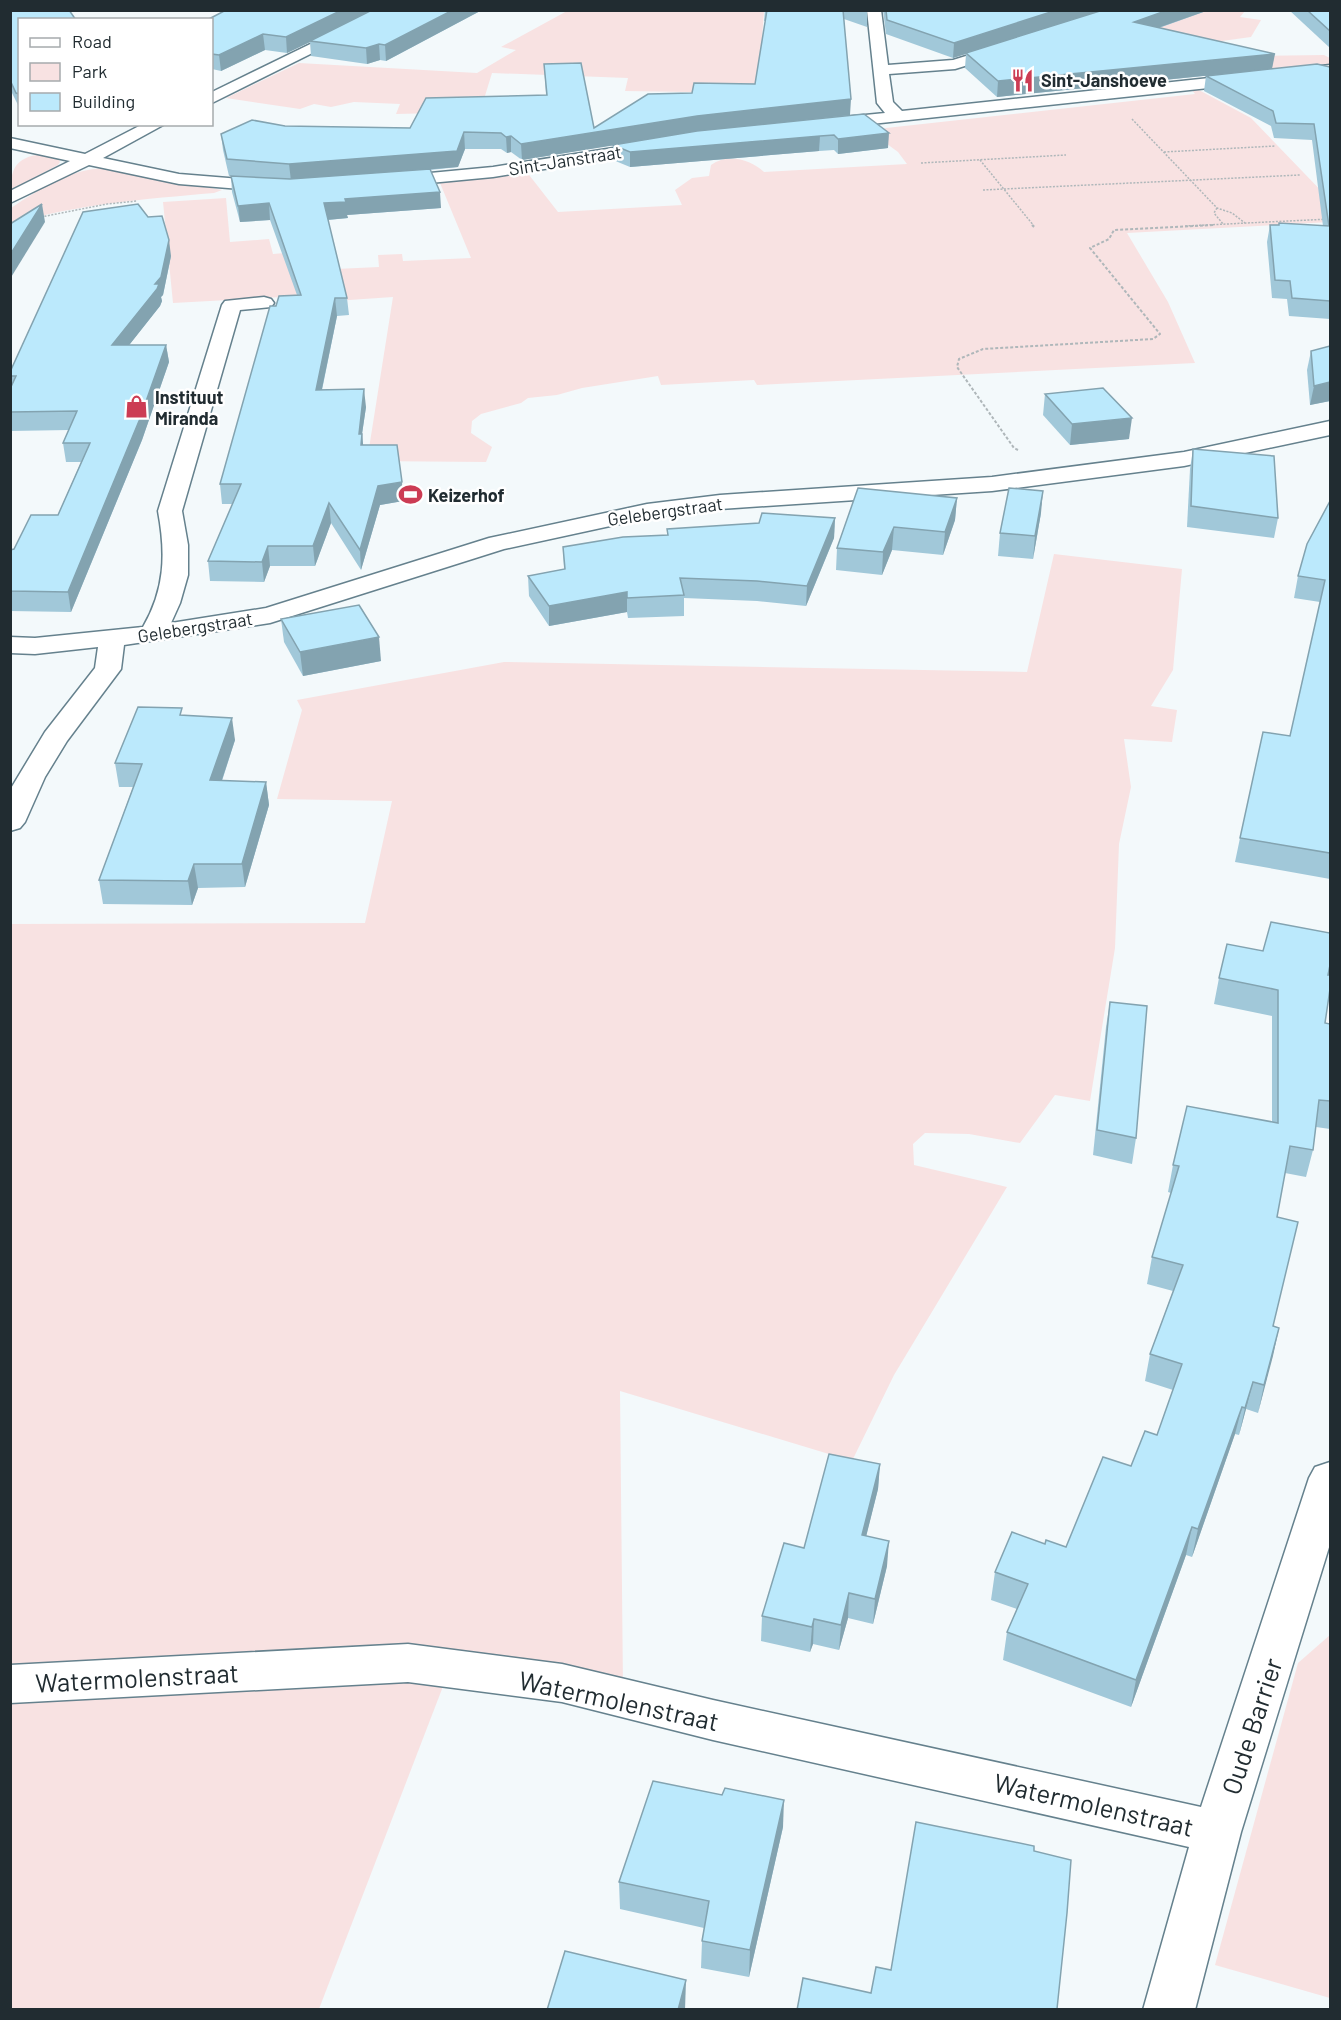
<svg xmlns="http://www.w3.org/2000/svg" width="1341" height="2020" viewBox="0 0 1341 2020" font-family="Barlow,sans-serif">
	<style>
		.green { fill: #f8e2e2 }
		.lines { fill: none; stroke-linecap: round; stroke-linejoin: round }
		.street-casing { stroke: #65818d; stroke-width: 3 }
		.path-far1 { stroke: #afb7ba; stroke-width: 1.5; stroke-dasharray: 2 1.5; stroke-linecap: butt }
		.path { stroke: #afb7ba; stroke-width: 2; stroke-dasharray: 3 2; stroke-linecap: butt }
		.street { fill: #fff; fill-rule: evenodd }
		.wall { fill: #a1c8d9 }
		.shaded-wall { fill: #83a3b0 }
		.building { fill: #bbe9fc; stroke: #83a3b0; stroke-width: 1.5 }
		.labels { text-anchor: middle; dominant-baseline: central; stroke-width: 5; stroke-linejoin: round; paint-order: stroke }
		.far-poi-label { font-size: 18px; font-weight: bold; fill: #212c31; stroke: #fff; text-anchor: start }
		.far-street-label { font-size: 18px; fill: #212c31; stroke: #fff }
		.near-street-label { font-size: 26px; fill: #212c31; stroke: #fff }
	</style>
	<rect width="100%" height="100%" fill="#f3f9fb"/>
	<g class="green">
		<polygon points="567,11 764,11 758,93 625,91 628,78 492,73 480,112 396,114 400,104 354,102 331,107 314,104 300,109 226,98 299,63 477,73 516,50 501,47"/>
		<polygon points="1141,11 1245,11 1240,17 1261,20 1251,37 1222,41 1239,56 1324,55 1330,58 1330,67 1233,78 1179,48 1109,19"/>
		<path d="M 1197,89 L 1251,118 L 1330,200 L 1330,222 L 1127,233 L 1168,302 L 1195,363 L 757,385 L 754,380 L 661,385 L 658,376 L 582,388 L 557,395 L 528,398 L 521,403 L 481,414 L 472,421 L 471,433 L 492,447 L 486,462 L 367,461 L 393,297 L 320,302 L 318,295 L 173,303 L 163,202 L 226,198 L 230,242 L 269,239 L 273,254 L 308,251 L 314,270 L 379,267 L 378,255 L 402,254 L 403,261 L 471,258 L 440,183 L 526,171 L 558,212 L 682,205 L 675,190 L 692,178 L 709,176 L 711,165 C 728,153 750,159 764,172 L 907,164 L 898,152 L 868,130 L 1195,94 L 1192,90 Z"/>
		<path d="M 44,154 L 58,158 L 60,162 L 58,165 L 11,190 C 10,166 19,156 44,154 Z"/>
		<path d="M 105,168 L 222,190 L 214,193 C 145,199 77,204 11,224 L 11,208 C 40,189 69,169 105,168 Z"/>
		<polygon points="1054,554 1182,569 1173,670 1151,706 1177,710 1172,742 1124,739 1131,787 1119,844 1115,948 1090,1101 1055,1095 1020,1143 969,1134 925,1133 913,1144 914,1165 1007,1187 894,1375 852,1461 620,1391 623,1687 503,1660 11,1674 11,924 365,923 392,801 277,799 302,710 297,700 504,662 1027,672"/>
		<polygon points="1330,1635 1330,1998 1215,1965 1298,1663"/>
		<polygon points="447,1676 319,2009 11,2010 11,1695"/>
	</g>
	<g class="lines">
		<defs>
			<g id="street">
				<polygon points="380,10 399,10 212,103 212,92"/>
				<polygon points="867,10 881,10 888,65 953,60 1008,43 1016,48 1013,51 955,69 889,74 893,102 902,111 1330,65 1330,75 825,129 819,128 817,124 825,119 885,113 877,103"/>
				<polygon points="143,124 165,124 103,158 179,174 277,182 283,183 286,187 283,191 277,192 179,184 89,165 10,203 10,191 70,161 10,148 10,138 85,154"/>
				<polygon points="658,141 664,142 666,146 664,150 493,177 388,187 382,186 379,182 382,178 388,177 493,167"/>
				<path d="M 264,297 L 271,299 L 274,303 L 271,307 L 240,310 L 182,511 L 188,545 L 188,575 L 180,603 L 171,623 L 266,608 L 489,538 L 647,504 L 720,495 L 992,477 L 1184,452 L 1330,421 L 1330,435 L 1184,466 L 992,491 L 720,509 L 647,518 L 504,549 L 270,623 L 124,645 L 121,669 L 67,741 L 45,777 L 25,822 L 20,828 L 10,831 L 10,790 L 45,732 L 95,668 L 98,647 L 35,654 L 10,653 L 10,637 L 35,638 L 143,627 C 165,589 166,554 158,511 L 222,305 L 225,301 Z"/>
				<polygon points="1330,1462 1330,1544 1241,1832 1195,2010 1143,2010 1189,1847 713,1740 562,1702 408,1682 10,1703 10,1665 408,1644 562,1664 713,1700 1201,1807 1309,1478 1315,1467"/>
			</g>
		</defs>
		<use href="#street" class="street-casing"/>
		<g class="path-far1">
			<polyline points="1132,119 1217,208 1232,213 1245,223"/>
			<polyline points="1164,152 1275,146"/>
			<polyline points="980,160 1034,226"/>
			<polyline points="921,163 1066,155"/>
			<polyline points="983,190 1300,175"/>
			<polyline points="1217,208 1214,213 1223,224"/>
			<polyline points="41,217 107,204 137,201"/>
			<polyline points="1185,226 1330,219"/>
		</g>
		<g class="path">
			<polyline points="1032,225 1034,227"/>
			<polyline points="1018,450 1014,448 957,367 959,359 983,349 1153,339 1160,334 1090,248 1109,239 1114,230 1214,225"/>
		</g>
		<use href="#street" class="street"/>
	</g>
	<g class="wall">
		<polygon points="10,10 20,20 20,109 10,89"/>
		<polygon points="482,10 386,61 380,60 367,64 311,56 310,42 287,53 265,50 221,71 212,69 212,20"/>
		<polygon points="765,10 867,10 867,27 844,19 850,115 888,148 838,154 834,150 819,151 630,167 613,160 613,145 522,160 511,152 507,153 501,149 465,149 458,167 430,170 441,208 347,215 348,218 328,220 347,298 349,315 337,316 322,390 366,407 362,434 363,445 403,501 380,505 361,570 331,523 315,566 270,566 264,582 210,581 208,561 233,504 222,504 220,484 276,306 297,295 270,220 240,222 232,192 231,176 238,176 229,176 223,150 221,134 285,126 410,128 546,95 544,64 594,128 692,93 755,84 766,21 764,21"/>
		<polygon points="883,10 1209,10 1159,28 1272,69 1330,67 1330,319 1289,316 1287,299 1272,298 1267,242 1270,225 1323,226 1312,140 1274,138 1271,126 1204,91 1206,76 1242,72 997,97 965,68 966,54 953,58 886,34"/>
		<polygon points="1289,10 1330,10 1330,48"/>
		<polygon points="171,256 163,295 161,297 162,301 160,306 129,345 166,345 169,362 142,440 71,612 10,611 10,550 14,549 58,515 81,462 66,462 63,443 69,430 10,431 10,372"/>
		<polygon points="1330,346 1330,401 1310,405 1307,370 1311,351"/>
		<polygon points="1045,394 1129,439 1070,445 1043,415"/>
		<polygon points="1193,449 1278,518 1274,538 1187,527 1190,469"/>
		<polygon points="957,498 955,520 943,555 892,550 882,575 836,570 837,548"/>
		<polygon points="1330,501 1330,879 1235,862 1240,838 1290,736 1320,602 1294,598 1298,576"/>
		<polygon points="1041,513 1033,559 998,556 1000,533"/>
		<polygon points="835,518 834,538 806,606 757,601 684,598 684,616 628,618 627,612 549,626 529,596 528,576 564,569 563,547 667,535 667,529"/>
		<polygon points="281,619 381,661 303,676 284,642"/>
		<polygon points="183,715 235,740 222,781 266,782 269,805 245,887 198,888 192,905 103,904 99,880 133,787 119,787 115,763"/>
		<polygon points="1328,975 1325,1023 1330,1024 1330,1129 1316,1127 1313,1150 1306,1177 1285,1173 1277,1217 1273,1326 1279,1328 1258,1413 1246,1409 1239,1435 1235,1434 1192,1557 1186,1555 1131,1707 1003,1660 1007,1632 1017,1609 991,1600 995,1572 1045,1544 1066,1547 1157,1435 1173,1390 1145,1381 1150,1354 1173,1291 1147,1284 1152,1257 1171,1193 1168,1192 1173,1165 1272,1122 1272,1016 1214,1004 1219,978"/>
		<polygon points="1110,1002 1136,1138 1132,1164 1093,1155 1106,1027"/>
		<polygon points="880,1464 878,1489 866,1536 887,1566 873,1624 848,1618 839,1650 813,1644 810,1652 761,1641 762,1616 804,1548"/>
		<polygon points="783,1827 749,1977 701,1968 702,1941 704,1928 620,1909 619,1882"/>
	</g>
	<g class="shaded-wall">
		<polygon points="342,10 374,10 310,41 310,42 287,53 286,37"/>
		<polygon points="453,10 482,10 386,61 385,45"/>
		<polygon points="1057,10 1102,10 953,58 954,43"/>
		<polygon points="1168,10 1209,10 1132,37 1134,22"/>
		<polygon points="263,34 265,50 221,71 219,55"/>
		<polygon points="379,44 380,60 367,64 366,48"/>
		<polygon points="1275,54 1272,69 997,97 998,81"/>
		<polygon points="851,99 850,115 697,132 522,160 521,144 697,116"/>
		<polygon points="464,132 465,149 458,167 291,181 289,164"/>
		<polygon points="889,133 888,148 838,154 838,139"/>
		<polygon points="511,136 511,152 507,153 506,137"/>
		<polygon points="820,136 819,151 630,167 630,152"/>
		<polygon points="440,192 441,208 347,215 348,218 326,220 324,203 345,199"/>
		<polygon points="269,203 270,220 240,222 238,206"/>
		<polygon points="42,204 45,222 10,279 10,255"/>
		<polygon points="169,240 171,256 163,295 161,297 162,301 160,306 115,363 112,345 155,284"/>
		<polygon points="335,298 337,316 318,408 316,390"/>
		<polygon points="166,345 169,362 142,440 71,612 68,592"/>
		<polygon points="1330,382 1330,401 1310,405 1314,386"/>
		<polygon points="364,389 366,407 362,434 364,453 361,447 359,434"/>
		<polygon points="1132,418 1129,439 1070,445 1072,424"/>
		<polygon points="402,482 403,501 380,505 361,570 360,550 378,486"/>
		<polygon points="1043,491 1041,513 1033,559 1035,536"/>
		<polygon points="957,498 955,520 943,555 945,532"/>
		<polygon points="329,503 331,523 315,566 313,546"/>
		<polygon points="835,518 834,538 806,606 807,586"/>
		<polygon points="894,527 892,550 882,575 883,552"/>
		<polygon points="268,546 270,566 264,582 262,562"/>
		<polygon points="627,592 627,612 549,626 549,606"/>
		<polygon points="379,637 381,661 303,676 300,652"/>
		<polygon points="232,718 235,740 214,804 210,780"/>
		<polygon points="266,782 269,805 245,887 242,864"/>
		<polygon points="194,864 198,888 192,905 188,881"/>
		<polygon points="1279,1328 1273,1356 1258,1413 1264,1385"/>
		<polygon points="1253,1382 1246,1409 1239,1435 1245,1408"/>
		<polygon points="1242,1407 1235,1434 1192,1557 1198,1529"/>
		<polygon points="880,1464 878,1489 860,1561 862,1535"/>
		<polygon points="1192,1527 1186,1555 1131,1707 1136,1680"/>
		<polygon points="889,1541 887,1566 873,1624 875,1599"/>
		<polygon points="849,1593 848,1618 839,1650 841,1625"/>
		<polygon points="814,1619 813,1644 810,1652 812,1627"/>
		<polygon points="784,1800 783,1827 749,1977 750,1950"/>
		<polygon points="686,1980 685,2010 678,2010"/>
	</g>
	<g class="building">
		<polygon points="10,10 69,10 76,20 20,20 20,94 16,93 10,80"/>
		<polygon points="226,10 342,10 286,37 263,34 219,55 212,54 212,20 207,20"/>
		<polygon points="372,10 453,10 385,45 379,44 366,48 310,41"/>
		<polygon points="767,10 843,10 851,99 697,116 521,144 511,136 506,137 501,133 464,132 457,151 289,164 227,159 221,134 252,120 285,126 410,128 426,98 547,95 544,64 581,63 594,128 648,94 692,93 694,83 755,84"/>
		<polygon points="886,10 1057,10 954,43 887,20"/>
		<polygon points="1103,10 1168,10 1134,22 1275,54 998,81 966,53"/>
		<polygon points="1307,10 1330,10 1330,31"/>
		<polygon points="1317,64 1330,67 1330,301 1292,298 1290,281 1275,280 1270,225 1279,225 1279,223 1329,226 1314,124 1276,123 1273,111 1206,76"/>
		<polygon points="864,114 889,133 838,139 834,135 820,136 630,152 613,145 697,131"/>
		<polygon points="430,169 440,192 345,199 346,202 324,203 347,298 335,298 316,390 364,389 359,434 362,434 361,445 397,445 402,482 378,486 360,550 329,503 313,546 268,546 262,562 208,561 241,484 220,484 270,306 276,306 279,296 301,295 269,203 238,206 231,176 290,179"/>
		<polygon points="42,204 10,255 10,224"/>
		<polygon points="138,204 148,217 162,216 169,240 161,277 155,284 159,284 157,289 112,345 166,345 139,421 68,592 10,591 10,550 14,549 31,515 58,515 90,443 63,443 77,411 10,412 10,389 16,376 10,376 10,372 83,212"/>
		<polygon points="1330,346 1330,382 1314,386 1311,351"/>
		<polygon points="1103,388 1132,418 1072,424 1045,394"/>
		<polygon points="1193,449 1274,456 1278,518 1191,506"/>
		<polygon points="858,488 957,498 945,532 894,527 883,552 837,548"/>
		<polygon points="1009,488 1043,491 1035,536 1000,533"/>
		<polygon points="1330,501 1330,853 1240,838 1263,732 1290,736 1325,580 1298,576 1307,544"/>
		<polygon points="762,513 835,518 807,586 757,581 680,578 684,595 627,598 627,592 549,606 528,576 565,569 563,547 623,537 668,535 667,529 759,523"/>
		<polygon points="359,605 379,637 300,652 281,619"/>
		<polygon points="138,707 182,708 180,715 232,718 210,780 266,782 242,864 194,864 188,881 99,880 142,764 115,763"/>
		<polygon points="1271,922 1330,933 1330,965 1328,975 1330,975 1330,989 1325,1023 1330,1024 1330,1101 1319,1100 1313,1150 1290,1146 1277,1217 1298,1222 1273,1326 1279,1328 1264,1385 1253,1382 1245,1408 1242,1407 1198,1529 1192,1527 1136,1680 1007,1632 1028,1584 995,1572 1012,1532 1045,1544 1046,1540 1066,1547 1103,1457 1131,1466 1145,1431 1157,1435 1182,1364 1150,1354 1183,1265 1152,1257 1179,1166 1173,1165 1187,1106 1278,1123 1278,990 1219,978 1227,944 1263,951"/>
		<polygon points="1110,1002 1147,1006 1136,1138 1097,1130"/>
		<polygon points="829,1454 880,1464 862,1535 889,1541 875,1599 849,1593 841,1625 814,1619 812,1627 762,1616 784,1543 804,1548"/>
		<polygon points="653,1781 722,1795 725,1788 784,1800 750,1950 702,1941 709,1901 619,1882"/>
		<polygon points="916,1822 1034,1846 1034,1851 1071,1860 1067,1913 1057,2009 1060,2010 797,2010 803,1978 871,1993 876,1967 891,1970"/>
		<polygon points="565,1951 686,1980 678,2010 547,2010"/>
	</g>
	<defs>
		<symbol id="restaurant-bare" viewBox="-9 -9 18 18"><path d="M-5-6h1v4h1v-4h1v4h1v-4h1v5L-1.5 .5V6h-2V.5L-5-1ZM5-6V6H3V1.5H1.5Q1.5-4 5-6Z" fill="#cc3c54" stroke="#fff" stroke-width="2.5" paint-order="stroke"/></symbol>
		<symbol id="shop-bare" viewBox="-9 -9 18 18"><path d="M-5-2.5h2.3a2.7 3.5 0 0 1 5.4 0H5L5.5 6h-11ZM-1.5-2.5h3a1.5 2.3 0 0 0-3 0Z" fill="#cc3c54" stroke="#fff" stroke-width="2.5" paint-order="stroke"/></symbol>
		<symbol id="stadium-bare" viewBox="-9 -9 18 18"><path d="M0-5a6.5 5 0 1 0 0 10a6.5 5 0 1 0 0-10ZM-3.5-1.8h7v3.6h-7Z" fill="#cc3c54" stroke="#fff" stroke-width="2.5" paint-order="stroke"/></symbol>
	</defs>
	<g fill-rule="evenodd">
		<use href="#restaurant-bare" x="1006" y="64" width="33" height="33"/>
		<use href="#shop-bare" x="120" y="390" width="33" height="33"/>
		<use href="#stadium-bare" x="394" y="478" width="33" height="33"/>
	</g>
	<g class="labels">
		<g class="far-poi-label">
			<text x="1041" y="80">Sint-Janshoeve</text>
			<text x="155" y="397">Instituut<tspan x="155" dy="21">Miranda</tspan></text>
			<text x="428" y="495">Keizerhof</text>
		</g>
		<g class="far-street-label">
			<text transform="translate(565 160) rotate(-9)">Sint-Janstraat</text>
			<text transform="translate(665 511) rotate(-8)">Gelebergstraat</text>
			<text transform="translate(195 627) rotate(-9)">Gelebergstraat</text>
		</g>
		<g class="near-street-label">
			<text transform="translate(137 1677) rotate(-3)">Watermolenstraat</text>
			<text transform="translate(619 1700) rotate(12)">Watermolenstraat</text>
			<text transform="translate(1251 1726) rotate(-72)">Oude Barrier</text>
			<text transform="translate(1094 1804) rotate(13)">Watermolenstraat</text>
		</g>
	</g>
	<rect width="1341" height="2020" fill="none" stroke="#212c31" stroke-width="24"/>
	<rect x="18" y="18" width="195" height="108" fill="#ffffff" stroke="#a6abad" stroke-width="1.5"/>
	<rect x="30" y="38" width="30" height="9" fill="#ffffff" stroke="#a6abad" stroke-width="1.5"/>
	<text x="72" y="48" font-size="18" fill="#212c31">Road</text>
	<rect x="30" y="63" width="30" height="18" fill="#f8e2e2" stroke="#a6abad" stroke-width="1.5"/>
	<text x="72" y="78" font-size="18" fill="#212c31">Park</text>
	<rect x="30" y="93" width="30" height="18" fill="#bbe9fc" stroke="#a6abad" stroke-width="1.5"/>
	<text x="72" y="108" font-size="18" fill="#212c31">Building</text>
</svg>
